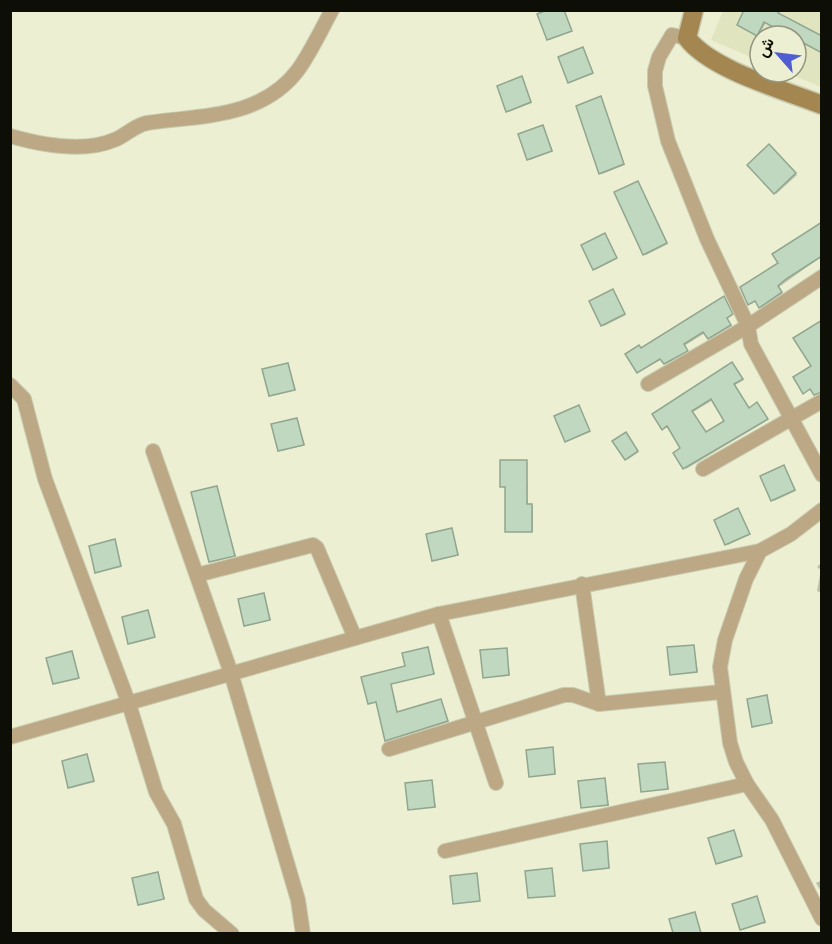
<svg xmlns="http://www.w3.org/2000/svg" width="832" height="944" viewBox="0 0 832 944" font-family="'Public Sans',Vazirmatn,sans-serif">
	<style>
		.built { fill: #e1e5bf }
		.shadow { fill: #0003; fill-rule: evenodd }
		.building { fill: #c0d7c0; stroke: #90a68f; stroke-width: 1.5; fill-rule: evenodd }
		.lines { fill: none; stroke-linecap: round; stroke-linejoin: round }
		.street-casing { stroke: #c8cbb0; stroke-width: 16 }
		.secondary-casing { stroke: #c8cbb0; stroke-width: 21 }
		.street { stroke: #bca885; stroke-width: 14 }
		.secondary { stroke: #a48650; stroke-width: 18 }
	</style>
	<rect width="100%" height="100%" fill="#ecefd1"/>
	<polygon class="built" points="723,11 821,11 821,87 785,72 796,72 796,36 760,36 760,61 711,40"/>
	<g class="shadow">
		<polygon points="551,10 564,10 572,31 549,40"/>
		<polygon points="746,10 781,10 778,15 822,38 796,38 766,22 759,35 739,24"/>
		<polygon points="583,49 593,74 570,82 569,82"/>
		<polygon points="522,78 532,103 509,112 508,111"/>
		<polygon points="601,98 625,165 602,174 600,173"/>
		<polygon points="543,126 553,151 530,160 529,159"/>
		<polygon points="771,147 797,175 776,194 775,193"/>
		<polygon points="638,182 668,244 646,255 644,254"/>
		<polygon points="822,221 822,247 813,252 818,259 779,287 783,294 762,308 757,301 749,304 780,263 774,254"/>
		<polygon points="606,236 617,259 595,270 594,269"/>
		<polygon points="613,291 626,315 604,326 602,325"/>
		<polygon points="724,298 733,315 727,319 732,326 710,339 705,333 684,346 688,352 666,364 662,359 638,372"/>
		<path d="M 732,364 L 744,380 L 735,385 L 750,409 L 759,405 L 768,420 L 686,469 L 682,449 L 669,427 L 663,429 ZM 713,400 L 726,421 L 707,433 L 693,412 Z"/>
		<polygon points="288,365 296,390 272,396 270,395"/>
		<polygon points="580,408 590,432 568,441 566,441"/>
		<polygon points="297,420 305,445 281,451 279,450"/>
		<polygon points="626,434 639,452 627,460 626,459"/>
		<polygon points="527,461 528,506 533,506 533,532 508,532 507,487 502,487"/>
		<polygon points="784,466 796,491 774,501 772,500"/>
		<polygon points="216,488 236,556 212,562 211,561"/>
		<polygon points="738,510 750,534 728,545 727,544"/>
		<polygon points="451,529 459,555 435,561 433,560"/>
		<polygon points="114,541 122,567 98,572 96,572"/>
		<polygon points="822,562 822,593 817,591 821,570 817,567"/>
		<polygon points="264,594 271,620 247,626 245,625"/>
		<polygon points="148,612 155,638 131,644 130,643"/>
		<polygon points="694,646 698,672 672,674"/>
		<polygon points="427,649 435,674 391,684 398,713 441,700 449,722 388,741 377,702 369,703"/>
		<polygon points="506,649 510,675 484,677"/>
		<polygon points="72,653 79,679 55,684 54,684"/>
		<polygon points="767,696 773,723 755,726"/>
		<polygon points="552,748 556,774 530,776"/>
		<polygon points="87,756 95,782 71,788 69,787"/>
		<polygon points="664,763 669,789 642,791"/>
		<polygon points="605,779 609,806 583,807"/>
		<polygon points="431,781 436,807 410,809"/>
		<polygon points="733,832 742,857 719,864 717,863"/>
		<polygon points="606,842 610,868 584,870"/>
		<polygon points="551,870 555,896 529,898"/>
		<polygon points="158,873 165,899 141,905 140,904"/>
		<polygon points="822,880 822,893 816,883"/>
		<polygon points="757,897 766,923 742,930 741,929"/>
		<polygon points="695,913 702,934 675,934 671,920"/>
	</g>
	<g class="building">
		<polygon points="547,10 564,10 572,31 547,40 537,14"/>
		<polygon points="744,10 779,10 778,13 822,36 822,53 796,39 796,36 790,36 764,22 757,36 737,25"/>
		<polygon points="583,47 593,73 568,83 558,57"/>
		<polygon points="522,76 531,102 506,112 497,86"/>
		<polygon points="601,96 624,164 599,174 576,106"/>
		<polygon points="543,125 552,151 527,160 518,134"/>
		<polygon points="769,144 796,173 774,194 747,165"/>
		<polygon points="638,181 667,243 643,255 614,192"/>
		<polygon points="822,222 822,256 786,279 778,286 782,292 759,308 755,301 748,305 740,287 778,263 772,254"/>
		<polygon points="605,233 617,258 593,270 581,245"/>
		<polygon points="613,289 625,314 601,326 589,301"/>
		<polygon points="724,296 733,314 727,318 731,325 708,339 703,332 684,344 688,351 664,364 660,359 637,373 625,354 639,345 641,348"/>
		<polygon points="822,320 822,392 814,395 810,389 803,394 793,377 811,366 793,338"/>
		<path d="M 732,362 L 743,379 L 734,384 L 749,408 L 757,402 L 768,419 L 683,469 L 673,453 L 680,448 L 667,426 L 662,430 L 652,414 ZM 711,399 L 724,421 L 706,432 L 692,411 Z"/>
		<polygon points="288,363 295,390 269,396 262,369"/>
		<polygon points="579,405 590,431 565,442 554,416"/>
		<polygon points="297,418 304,445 278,451 271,424"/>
		<polygon points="626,432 638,451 625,460 612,441"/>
		<polygon points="500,460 527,460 527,504 532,504 532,532 505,532 505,487 500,487"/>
		<polygon points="784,465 795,490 771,501 760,476"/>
		<polygon points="217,486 235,556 209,562 191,492"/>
		<polygon points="738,508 750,534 725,545 714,520"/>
		<polygon points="452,528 458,555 432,561 426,534"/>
		<polygon points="115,539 121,566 95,573 89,546"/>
		<polygon points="264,593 270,620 244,626 238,599"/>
		<polygon points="148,610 155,637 128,644 122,617"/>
		<polygon points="694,645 697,672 670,675 667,647"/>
		<polygon points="428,647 434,674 391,684 397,712 441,699 448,721 385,741 376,702 368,704 361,677 405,666 402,653"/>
		<polygon points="507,648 509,675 483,678 480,650"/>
		<polygon points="72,651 79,678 53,684 46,658"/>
		<polygon points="767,695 772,723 752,727 747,699"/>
		<polygon points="553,747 555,774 529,777 526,750"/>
		<polygon points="87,754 94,781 68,788 62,761"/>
		<polygon points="665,762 668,789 641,792 638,764"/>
		<polygon points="605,778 608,805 581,808 578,781"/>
		<polygon points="432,780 435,807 408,810 405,783"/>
		<polygon points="734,830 742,856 716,864 708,838"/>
		<polygon points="607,841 609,868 583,871 580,844"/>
		<polygon points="552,868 555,896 528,898 525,871"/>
		<polygon points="158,872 164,899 138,905 132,878"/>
		<polygon points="477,873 480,901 453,904 450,876"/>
		<polygon points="757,896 765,922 740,930 732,904"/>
		<polygon points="695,912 701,933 673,933 669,919"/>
	</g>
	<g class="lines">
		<defs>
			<g id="street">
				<polyline points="687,38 672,35 659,57 655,71 655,86 668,141 707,239 748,326 751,344 822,475"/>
				<path d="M 10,136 C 42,145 84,153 114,140 C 125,136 135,125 147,123 C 200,115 261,119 298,70 C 311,52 321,30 332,10"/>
				<polyline points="648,384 748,326 822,277"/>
				<polyline points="10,385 24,399 45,479 129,704 156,792 174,824 196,899 204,910 232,934"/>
				<polyline points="153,451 231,673 298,900 303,934"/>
				<polyline points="703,469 822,401"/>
				<polyline points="822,510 791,534 760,551 746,579 725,640 720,667 730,743 736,762 747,784 772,820 822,919"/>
				<polyline points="197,575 313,545 317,548 355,638"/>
				<polyline points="582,584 599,704"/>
				<polyline points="439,614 496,783"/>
				<polyline points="10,737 439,614 760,551"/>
				<polyline points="389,749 564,695 573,695 599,704 721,692"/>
				<polyline points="445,851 747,784"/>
			</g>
			<path id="secondary" d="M 694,10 L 687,38 C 711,70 784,90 822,105"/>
		</defs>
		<use href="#street" class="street-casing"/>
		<use href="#secondary" class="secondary-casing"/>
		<use href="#street" class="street"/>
		<use href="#secondary" class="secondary"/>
	</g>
	<rect width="832" height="944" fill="none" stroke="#0d0e05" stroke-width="24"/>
	<g transform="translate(778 54) rotate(298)"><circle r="28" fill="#ecefd1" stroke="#93957f" stroke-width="1.5"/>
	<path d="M0-4.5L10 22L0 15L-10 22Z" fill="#4e5dd2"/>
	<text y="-9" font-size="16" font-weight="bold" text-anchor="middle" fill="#0d0e05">ش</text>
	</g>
</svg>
